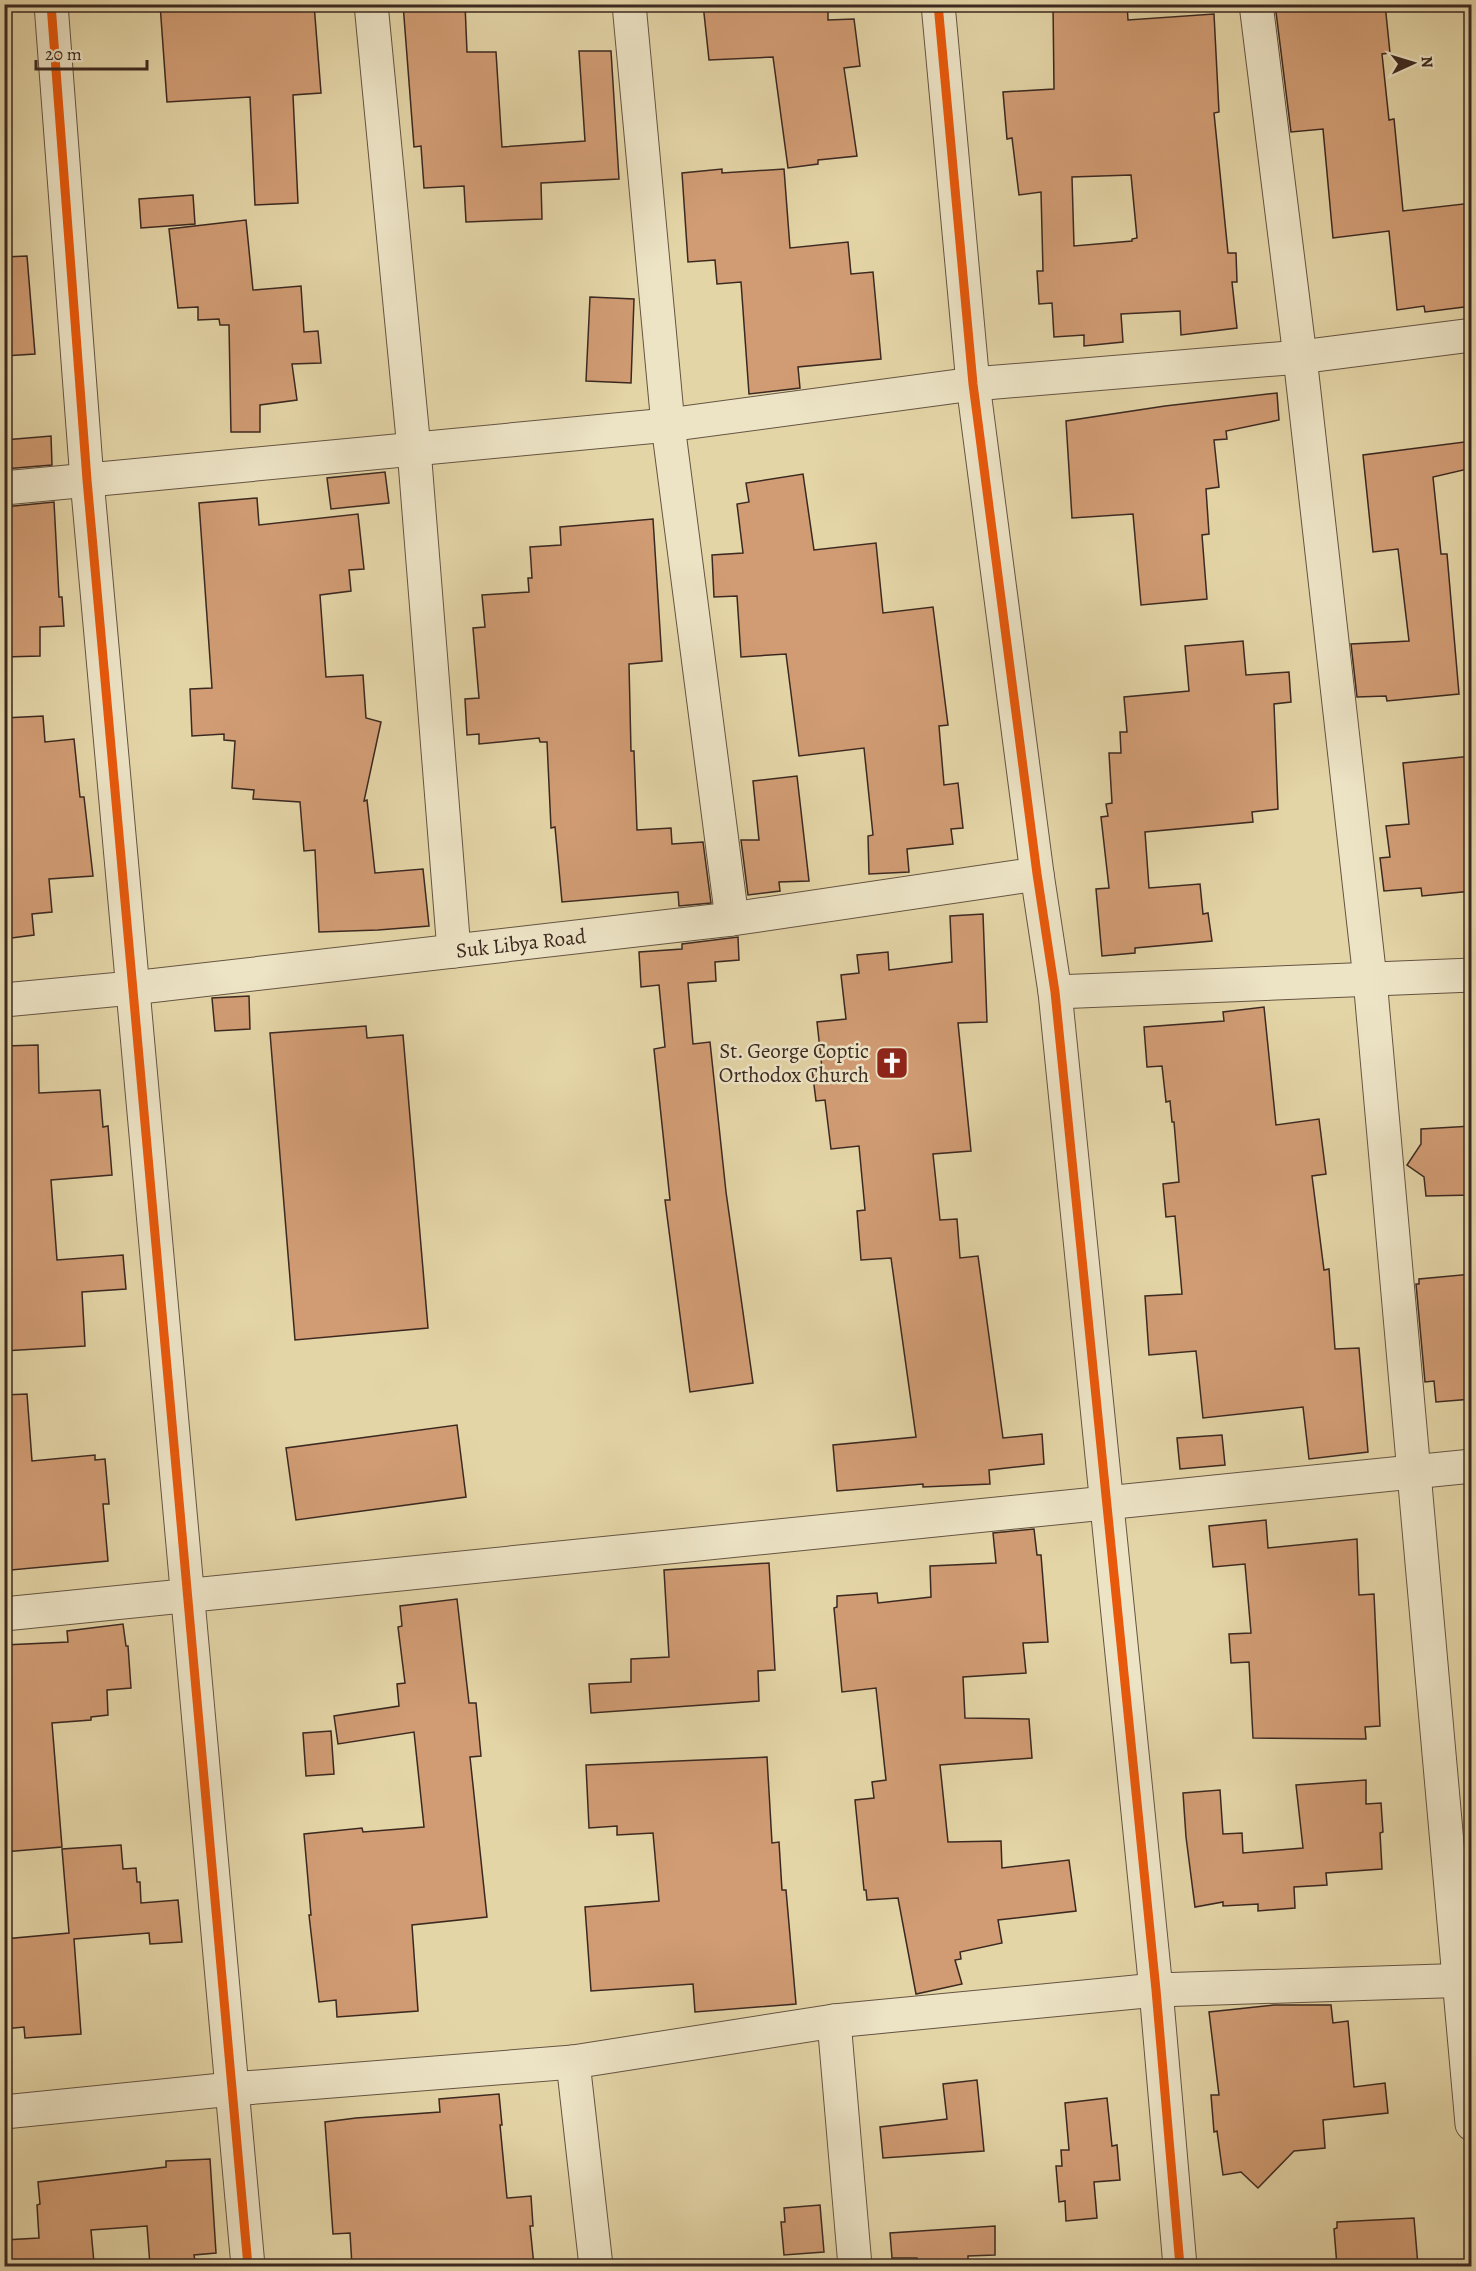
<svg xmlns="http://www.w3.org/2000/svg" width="1476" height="2271" viewBox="0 0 1476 2271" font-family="Alegreya,serif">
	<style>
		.building { fill: #d19c74; stroke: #3b2920; stroke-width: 1.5; fill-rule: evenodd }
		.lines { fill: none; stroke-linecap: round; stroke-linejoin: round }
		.street-casing { stroke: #655442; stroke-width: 35 }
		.street { stroke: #ede4c6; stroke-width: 33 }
		.cycleway-casing { stroke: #ede4c6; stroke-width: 13 }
		.cycleway { stroke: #e8590c; stroke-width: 9 }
		.labels { text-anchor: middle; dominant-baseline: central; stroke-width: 5; stroke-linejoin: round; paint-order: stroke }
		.street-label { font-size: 21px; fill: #3b2920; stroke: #ede4c6 }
		.poi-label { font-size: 21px; fill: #3b2920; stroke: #ede4c6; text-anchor: end }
	</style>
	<rect width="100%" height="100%" fill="#e4d5a7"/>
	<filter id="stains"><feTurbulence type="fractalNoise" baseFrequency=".00333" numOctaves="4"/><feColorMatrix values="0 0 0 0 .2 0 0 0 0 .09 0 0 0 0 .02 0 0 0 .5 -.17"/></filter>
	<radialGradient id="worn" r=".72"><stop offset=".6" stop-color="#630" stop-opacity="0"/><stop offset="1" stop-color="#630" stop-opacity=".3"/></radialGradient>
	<g class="building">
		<polygon points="160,4 314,4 321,93 293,95 298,203 255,205 250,97 167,102"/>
		<polygon points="403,4 465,4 467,52 496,52 502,147 585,141 579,51 611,51 619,179 541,183 542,219 466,222 464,186 424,188 421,146 414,147"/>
		<polygon points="703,4 828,4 828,20 854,19 860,66 844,68 857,156 818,160 818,164 788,168 773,57 709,60"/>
		<path d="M 1053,4 L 1127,4 L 1128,20 L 1214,14 L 1219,112 L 1214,113 L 1228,253 L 1236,253 L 1237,282 L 1232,282 L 1237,328 L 1181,335 L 1180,311 L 1121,314 L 1123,342 L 1084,346 L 1084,335 L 1054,337 L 1052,303 L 1039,304 L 1037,271 L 1043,271 L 1041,192 L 1019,195 L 1012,138 L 1007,139 L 1003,92 L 1054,89 ZM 1131,175 L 1137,238 L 1132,239 L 1132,241 L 1074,246 L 1072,177 Z"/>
		<polygon points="1275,4 1385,4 1390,53 1382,54 1389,120 1394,119 1403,211 1472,203 1472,306 1425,312 1424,306 1397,310 1389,231 1333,238 1323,129 1291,132"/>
		<polygon points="722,169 722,173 784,169 790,248 848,242 851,274 873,272 881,359 798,367 800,388 749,394 741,282 717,284 715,260 688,262 682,173"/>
		<polygon points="193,195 195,224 141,228 139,199"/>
		<polygon points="246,220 253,290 301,286 304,332 318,331 321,363 292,364 297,400 260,405 260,432 231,432 229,325 220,325 219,319 198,320 198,307 178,308 169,229"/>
		<polygon points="27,256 35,354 4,356 4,257"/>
		<polygon points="590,297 634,299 631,383 586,381"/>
		<polygon points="1277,393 1279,420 1226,431 1227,439 1214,440 1219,487 1206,489 1209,534 1202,535 1207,599 1141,605 1133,514 1072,518 1066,421 1165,406"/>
		<polygon points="51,436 52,465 4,469 4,440"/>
		<polygon points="1472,441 1472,468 1433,477 1441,554 1447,554 1459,694 1387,701 1386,696 1357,697 1351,644 1409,641 1398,549 1373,552 1363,455"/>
		<polygon points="385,472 389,503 331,509 327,478"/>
		<polygon points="803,474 814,550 876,543 883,613 933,607 948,725 939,726 944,785 958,783 963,828 951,829 953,844 907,849 909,872 869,874 868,836 873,835 864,748 799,756 786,654 741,657 737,596 714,597 712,555 743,553 737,504 749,502 746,483"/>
		<polygon points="257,498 259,525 358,514 364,569 349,570 351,591 320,595 326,677 363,675 366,718 381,722 364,801 367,800 375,873 423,869 429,926 378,930 319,932 315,850 304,851 300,802 253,799 254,790 232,788 235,741 224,740 224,734 192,736 190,689 212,688 199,503"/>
		<polygon points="54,502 59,597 62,597 64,626 40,627 40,656 4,657 4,507"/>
		<polygon points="653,519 662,661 629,664 631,751 634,751 637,830 671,828 672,844 703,842 711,903 679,906 678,892 562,902 555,827 551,828 547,742 540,742 539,738 479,744 479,734 467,735 465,699 479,698 473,628 485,627 482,595 529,592 528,578 532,578 530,547 561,545 560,527"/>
		<polygon points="1243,641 1246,675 1289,672 1291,702 1274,704 1278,809 1252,812 1253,822 1145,832 1149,888 1200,884 1203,914 1208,913 1212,941 1135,948 1135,953 1102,956 1096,889 1109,888 1101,817 1108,816 1106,804 1112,803 1109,753 1121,753 1120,732 1127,732 1124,697 1189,691 1185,646"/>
		<polygon points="43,716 45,742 74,739 80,797 84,797 93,876 49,879 52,912 32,914 34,935 4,939 4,718"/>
		<polygon points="1472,756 1472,891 1422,896 1421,888 1384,891 1380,858 1390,857 1386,826 1409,824 1403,763"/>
		<polygon points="797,776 809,881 779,882 780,891 748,895 741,840 759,840 753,781"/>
		<polygon points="983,914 987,1022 958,1023 971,1151 933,1154 940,1220 957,1219 960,1258 978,1256 1003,1438 1042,1434 1044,1464 989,1470 990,1484 923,1487 923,1484 837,1491 833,1445 916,1437 891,1258 861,1260 857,1211 865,1210 859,1146 831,1149 825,1100 816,1101 812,1069 822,1068 817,1022 846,1019 841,975 859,973 857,955 888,952 889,970 952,962 950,916"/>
		<polygon points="738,937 739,960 715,962 716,981 688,983 693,1044 710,1042 726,1192 753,1383 690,1392 665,1200 670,1200 654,1049 665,1047 659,985 641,987 639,952 682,949 682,944"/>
		<polygon points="249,996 250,1029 215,1031 212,998"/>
		<polygon points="1264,1007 1276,1125 1319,1119 1326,1174 1312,1176 1324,1270 1329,1269 1335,1349 1359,1348 1368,1452 1309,1459 1303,1407 1203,1418 1196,1351 1149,1355 1145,1296 1182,1294 1175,1216 1166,1217 1163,1184 1179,1182 1174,1122 1172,1122 1170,1101 1166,1102 1162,1066 1147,1067 1144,1027 1224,1021 1223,1012"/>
		<polygon points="366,1026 367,1038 403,1035 428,1328 295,1340 270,1033"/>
		<polygon points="38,1045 39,1093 100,1090 103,1127 108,1126 112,1175 51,1180 57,1260 123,1255 126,1289 82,1292 85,1346 4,1351 5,1046"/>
		<polygon points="1472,1126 1472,1195 1426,1196 1424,1177 1407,1165 1421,1144 1421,1129"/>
		<polygon points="1472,1274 1472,1399 1436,1402 1434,1381 1425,1382 1416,1284 1419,1284 1419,1279"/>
		<polygon points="27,1394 32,1461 95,1455 95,1460 105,1459 109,1504 103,1504 108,1561 11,1570 4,1490 4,1395"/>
		<polygon points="457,1425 466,1497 296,1520 286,1448"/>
		<polygon points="1222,1435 1225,1465 1180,1469 1177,1438"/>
		<polygon points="1266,1520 1268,1548 1357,1539 1359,1595 1374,1594 1380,1726 1365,1727 1366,1739 1253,1738 1249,1662 1231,1663 1229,1634 1251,1633 1245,1564 1213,1567 1209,1526"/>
		<polygon points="1034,1529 1037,1555 1041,1555 1048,1642 1023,1643 1026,1673 963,1677 965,1718 1029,1719 1032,1758 940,1765 948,1842 1001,1841 1002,1868 1069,1860 1076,1911 998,1920 1002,1943 960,1952 961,1959 955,1960 962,1984 916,1994 898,1898 867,1900 866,1890 864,1890 855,1800 874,1798 872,1782 886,1780 876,1688 842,1692 834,1608 837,1607 837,1596 877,1593 878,1603 931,1597 930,1566 996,1563 993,1533"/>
		<polygon points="769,1563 775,1670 758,1671 759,1701 591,1713 589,1684 631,1682 631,1659 669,1657 664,1570"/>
		<polygon points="457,1599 469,1703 476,1703 481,1756 470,1757 487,1917 412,1925 418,2011 337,2017 336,2000 319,2002 309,1915 311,1915 304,1834 362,1828 363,1832 424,1827 414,1732 338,1744 334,1716 399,1706 397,1684 405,1683 398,1627 402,1626 400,1606"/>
		<polygon points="123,1624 126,1646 128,1646 131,1688 107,1690 108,1715 91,1717 91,1720 52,1723 62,1847 4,1852 4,1645 68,1642 67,1631"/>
		<polygon points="331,1731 334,1774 306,1776 303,1733"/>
		<polygon points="767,1757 772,1843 779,1842 782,1890 786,1890 796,2004 695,2012 693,1984 591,1991 585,1907 659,1901 653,1833 617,1835 617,1826 589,1828 586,1765"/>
		<polygon points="1366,1780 1366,1804 1381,1803 1383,1832 1380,1833 1382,1869 1326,1873 1327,1885 1294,1887 1295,1908 1258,1911 1258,1904 1223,1906 1223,1902 1195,1907 1186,1837 1183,1793 1220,1790 1223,1834 1242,1833 1243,1853 1303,1848 1296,1785"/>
		<polygon points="121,1845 123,1869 136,1868 137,1882 140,1882 141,1903 178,1900 182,1942 150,1944 149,1933 74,1939 81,2034 25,2038 24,2027 4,2029 4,1939 69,1933 62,1849"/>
		<polygon points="1274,2005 1331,2005 1333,2023 1348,2021 1354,2087 1385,2083 1388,2113 1323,2120 1325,2148 1294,2151 1258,2188 1241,2172 1223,2175 1217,2131 1214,2132 1211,2095 1219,2095 1209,2012"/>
		<polygon points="977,2080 984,2151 883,2158 880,2127 947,2119 943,2084"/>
		<polygon points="499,2094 502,2125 500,2125 507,2198 531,2196 533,2226 530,2226 534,2266 352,2266 350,2233 333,2234 325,2122 356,2118 440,2112 439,2099"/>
		<polygon points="1107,2098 1112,2146 1117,2145 1120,2180 1094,2182 1097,2218 1066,2221 1065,2201 1059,2202 1056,2166 1062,2166 1061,2150 1069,2150 1065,2103"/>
		<polygon points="210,2159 216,2253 194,2255 195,2261 150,2265 147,2226 91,2230 94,2263 63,2266 4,2266 4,2240 39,2238 37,2205 40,2204 38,2182 166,2167 166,2161"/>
		<polygon points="820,2205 824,2252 784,2255 781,2222 785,2222 784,2208"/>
		<polygon points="1414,2218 1418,2266 1337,2266 1334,2229 1337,2228 1337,2222"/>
		<polygon points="995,2226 995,2255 968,2256 968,2260 918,2264 917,2258 892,2258 890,2233"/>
	</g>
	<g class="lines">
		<defs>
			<g id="street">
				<polyline points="51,4 87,480 248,2266"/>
				<polyline points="371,4 414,449 454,951"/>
				<polyline points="629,4 668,425 732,919"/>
				<polyline points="938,4 973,384 1037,874 1055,992 1156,1990 1180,2266"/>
				<polyline points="1256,4 1300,357 1370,979 1472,2124"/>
				<polyline points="4,488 668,425 973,384 1300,357 1472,335"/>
				<polyline points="1055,992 1472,975"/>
				<path id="s1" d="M 4,1000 L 132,988 L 732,919 L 1037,874"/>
				<polyline points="4,1614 1472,1466"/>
				<polyline points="834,2021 855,2266"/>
				<polyline points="573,2062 596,2266"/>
				<polyline points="4,2112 232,2089 573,2062 834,2021 1156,1990 1472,1980"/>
			</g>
		</defs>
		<use href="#street" class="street-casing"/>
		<use href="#street" class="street"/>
		<defs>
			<g id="cycleway">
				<polyline points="51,4 87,480 248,2266"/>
				<polyline points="938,4 973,384 1037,874 1055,992 1156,1990 1180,2266"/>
			</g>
		</defs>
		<use href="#cycleway" class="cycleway-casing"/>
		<use href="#cycleway" class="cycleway"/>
	</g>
	<defs>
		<symbol id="church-square" viewBox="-11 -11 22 22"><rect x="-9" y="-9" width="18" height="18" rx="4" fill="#8f2418" stroke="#ede4c6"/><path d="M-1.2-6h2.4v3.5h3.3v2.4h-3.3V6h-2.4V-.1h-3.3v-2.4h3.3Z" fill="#fff"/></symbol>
	</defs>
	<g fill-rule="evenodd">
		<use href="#church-square" x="873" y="1044" width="38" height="38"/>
	</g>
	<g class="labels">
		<g class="street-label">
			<text stroke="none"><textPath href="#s1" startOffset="520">Suk Libya Road</textPath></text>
		</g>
		<g class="poi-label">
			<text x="869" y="1051">St. George Coptic<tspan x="869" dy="24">Orthodox Church</tspan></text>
		</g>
	</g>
	<rect width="1476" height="2271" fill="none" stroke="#e4d5a7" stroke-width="24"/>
	<rect x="6" y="6" width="1464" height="2259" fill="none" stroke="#3b2920" stroke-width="3"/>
	<rect x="12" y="12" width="1452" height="2247" fill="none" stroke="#3b2920" stroke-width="1.5"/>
	<g transform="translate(1413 63) rotate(86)" stroke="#ede4c6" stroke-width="4.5" paint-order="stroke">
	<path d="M0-4.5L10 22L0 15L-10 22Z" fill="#3b2920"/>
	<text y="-9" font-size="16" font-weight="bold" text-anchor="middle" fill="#3b2920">N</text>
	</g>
	<path d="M36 60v9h111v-9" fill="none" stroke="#3b2920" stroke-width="3"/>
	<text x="45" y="60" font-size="18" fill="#3b2920" stroke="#ede4c6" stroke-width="4.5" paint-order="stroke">20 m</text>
	<rect width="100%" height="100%" filter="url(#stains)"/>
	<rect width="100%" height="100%" fill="url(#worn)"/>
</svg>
